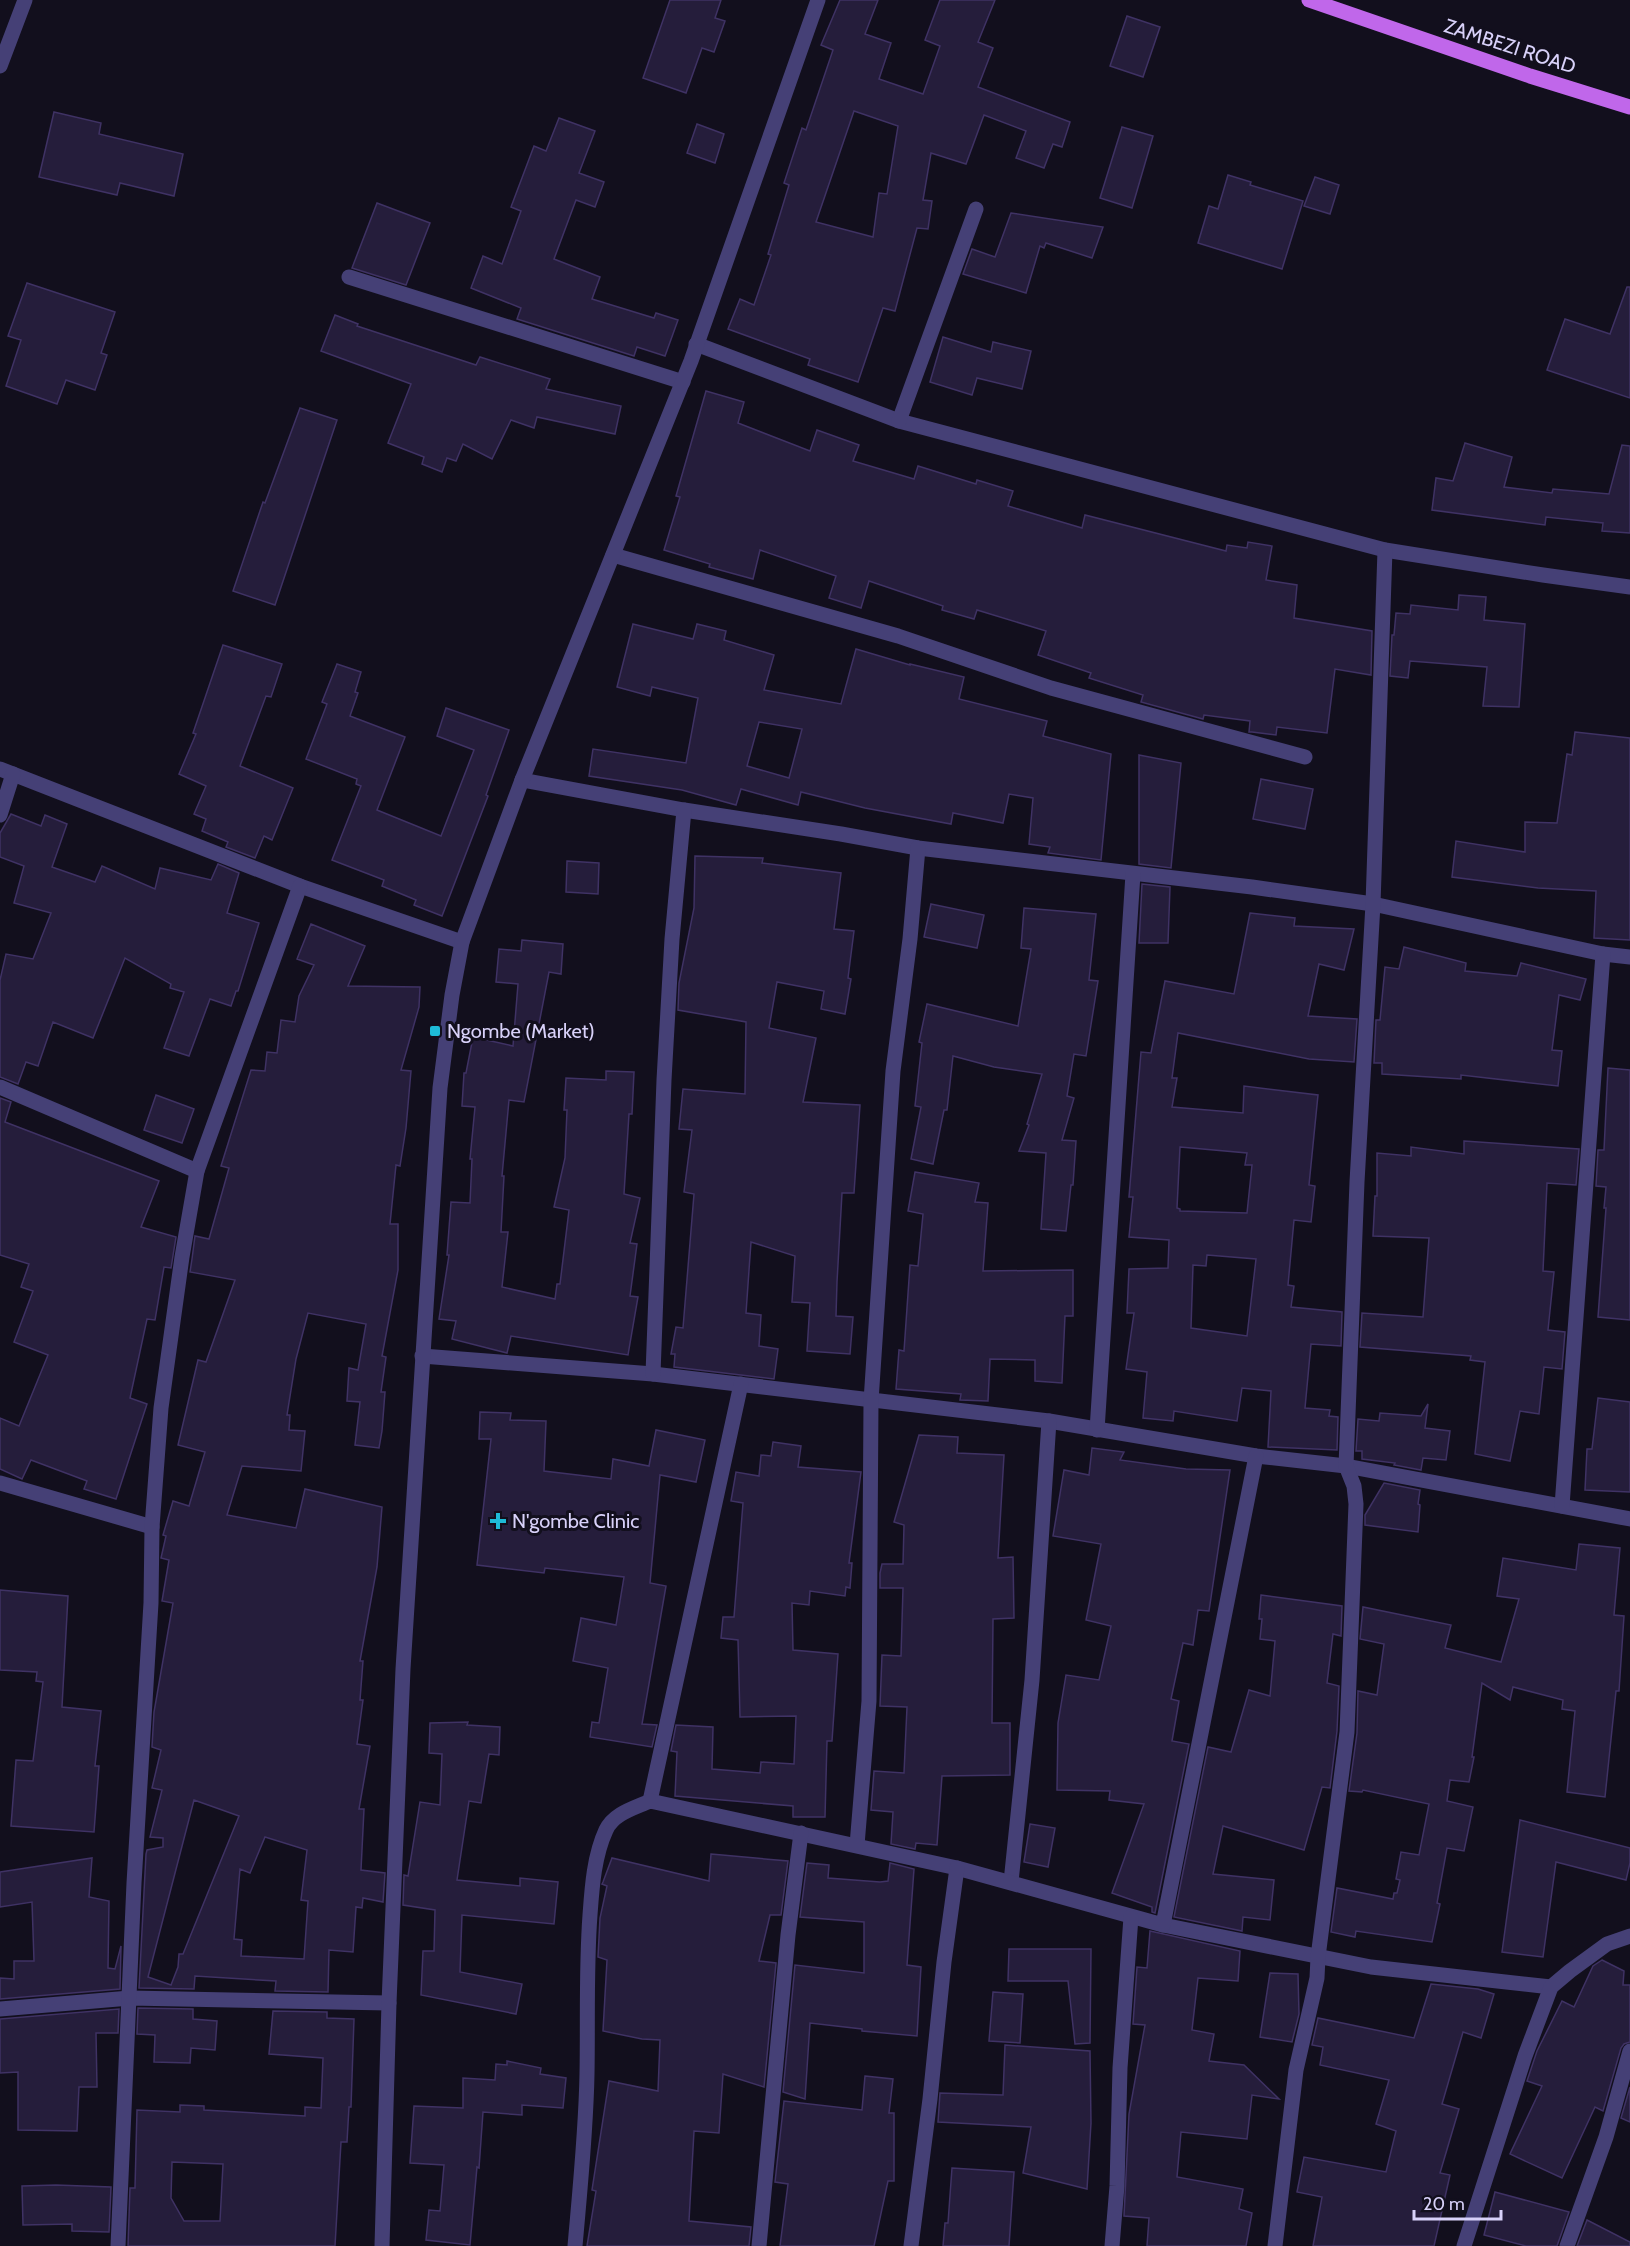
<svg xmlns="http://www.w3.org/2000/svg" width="1630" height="2246" viewBox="0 0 1630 2246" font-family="Cabin,sans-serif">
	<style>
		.building { fill: #251d3b; stroke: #3f3264; stroke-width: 1.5; fill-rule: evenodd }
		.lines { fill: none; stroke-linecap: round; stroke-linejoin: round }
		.minor { stroke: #454076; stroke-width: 15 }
		.major { stroke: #c067ea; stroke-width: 15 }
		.poi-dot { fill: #1ebbd8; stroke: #120f1d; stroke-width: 2 }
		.labels { text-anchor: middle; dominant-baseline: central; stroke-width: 6; stroke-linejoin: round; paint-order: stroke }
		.street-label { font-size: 20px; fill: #d8d1f9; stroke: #120f1d }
		.poi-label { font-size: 20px; fill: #d8d1f9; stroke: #120f1d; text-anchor: start }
	</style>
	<rect width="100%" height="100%" fill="#120f1d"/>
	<g class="building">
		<polygon points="670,0 721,0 715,18 725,21 714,52 702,48 686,93 643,78"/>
		<path d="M 840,0 L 878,0 L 865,34 L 891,43 L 879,79 L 923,94 L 940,46 L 925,40 L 940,0 L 995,0 L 978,42 L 993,48 L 978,87 L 1070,122 L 1062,147 L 1053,144 L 1044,168 L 1016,158 L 1026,131 L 984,115 L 966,164 L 931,153 L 923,200 L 932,201 L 928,229 L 917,228 L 895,311 L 883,308 L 858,382 L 808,365 L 810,359 L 728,329 L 740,299 L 754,305 L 771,255 L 768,254 L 789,185 L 784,183 L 802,128 L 806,130 L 833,50 L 821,45 ZM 854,111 L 898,126 L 887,194 L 879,193 L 873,237 L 816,222 Z"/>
		<polygon points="1127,16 1160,27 1143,77 1110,66"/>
		<polygon points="54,112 101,123 99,134 183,154 174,196 120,183 117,195 39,177"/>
		<polygon points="559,118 595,131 579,173 604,182 595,207 576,200 554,259 600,277 592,299 654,318 656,313 678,320 665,356 637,347 634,356 517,319 521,308 471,288 483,256 502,264 521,211 511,207 534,146 546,151"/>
		<polygon points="697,124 724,134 715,163 687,153"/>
		<polygon points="1122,127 1153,136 1132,208 1100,198"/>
		<polygon points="1228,175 1251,182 1250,185 1303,201 1282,269 1198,243 1209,206 1218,209"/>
		<polygon points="1315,177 1339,185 1330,214 1304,206"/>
		<polygon points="377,203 430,223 406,285 352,268"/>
		<polygon points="1011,213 1103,227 1092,258 1046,243 1044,248 1040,246 1026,293 963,274 972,249 995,257"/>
		<polygon points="27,283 115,312 101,353 107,355 95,390 66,380 57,404 6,386 21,340 8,336"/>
		<polygon points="1627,287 1630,287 1630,398 1547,370 1565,319 1610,334"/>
		<polygon points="335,315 358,324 357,326 476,365 480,357 550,379 546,389 621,406 615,434 537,417 534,428 511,420 492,459 463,444 456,461 447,458 442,472 422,464 424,457 388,443 411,384 321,351"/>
		<polygon points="943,337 991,352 993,342 1031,351 1022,389 977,378 972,395 930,382"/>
		<polygon points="706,391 744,402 738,423 810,451 817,430 859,445 853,461 914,479 918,466 976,484 977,480 1013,491 1008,506 1082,528 1085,515 1226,551 1227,545 1247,548 1248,542 1272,546 1266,580 1297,585 1294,618 1372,631 1371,675 1335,669 1327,733 1277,727 1276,735 1252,732 1249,732 1250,721 1204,715 1203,719 1141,702 1143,695 1089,678 1091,673 1038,655 1046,631 977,610 974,619 942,610 943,606 869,581 861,608 829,598 836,576 760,550 753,579 709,567 710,564 664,550 680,497 676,496"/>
		<polygon points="300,408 337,420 275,605 233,591 263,502 265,503"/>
		<polygon points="1465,443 1512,457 1504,487 1552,493 1553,489 1609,494 1622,445 1630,446 1630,533 1602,531 1603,523 1546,517 1545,525 1432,510 1436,478 1453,481"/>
		<polygon points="1459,595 1486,597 1484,620 1525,624 1519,707 1483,706 1487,667 1410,661 1408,678 1390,676 1392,635 1394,635 1396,613 1410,614 1411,605 1458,610"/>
		<path d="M 633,624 L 693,639 L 697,624 L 726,631 L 724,640 L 774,655 L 764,690 L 841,704 L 856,649 L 910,665 L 910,664 L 964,677 L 959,699 L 1047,721 L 1043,736 L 1111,754 L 1101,860 L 1048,853 L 1050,847 L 1029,844 L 1033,798 L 1009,794 L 1003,823 L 953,813 L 951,824 L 865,808 L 801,792 L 798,805 L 741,789 L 736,805 L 682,790 L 589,776 L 593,749 L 686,763 L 698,698 L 652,687 L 650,696 L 617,687 ZM 759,722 L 802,729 L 789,778 L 747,766 Z"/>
		<polygon points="223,645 282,664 271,697 266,696 240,766 293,788 272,840 264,836 255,858 226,847 228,842 202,831 206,819 194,814 206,786 179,774 196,734 193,733"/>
		<polygon points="337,664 361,672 355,692 358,693 350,716 405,737 377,810 441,836 474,750 437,736 446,708 509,730 486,795 488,796 442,916 414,905 416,900 382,886 384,880 332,860 361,786 356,784 357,779 306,759 327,704 322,702"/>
		<polygon points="1575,732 1630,738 1630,940 1594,938 1596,891 1538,888 1452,877 1456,841 1525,852 1525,822 1557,823 1567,754 1572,755"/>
		<polygon points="1139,755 1181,763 1171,868 1139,864"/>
		<polygon points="1261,779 1313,789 1305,829 1253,819"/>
		<polygon points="11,814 41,826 45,815 67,824 52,867 95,882 102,866 155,889 160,868 211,880 218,864 239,873 227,913 259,923 238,991 236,991 231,1006 210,999 189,1056 164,1048 184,992 170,988 171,984 125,958 93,1038 53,1022 38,1066 26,1062 18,1084 0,1077 0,980 6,954 33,959 51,913 14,903 24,866 0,857 0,833"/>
		<polygon points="695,856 763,858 762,863 841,873 834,929 854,931 848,978 851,979 845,1014 821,1009 824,991 777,982 769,1028 816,1038 803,1102 860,1105 854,1193 842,1193 837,1282 836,1316 853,1317 850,1354 807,1351 810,1303 792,1302 795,1256 751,1242 746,1313 761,1315 759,1346 778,1349 774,1379 674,1367 675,1354 671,1354 676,1327 683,1328 694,1194 684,1192 692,1130 679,1129 683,1089 745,1094 746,1022 678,1010 679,983 694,908"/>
		<polygon points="567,861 599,863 598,894 566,892"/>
		<polygon points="1142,884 1170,887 1168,943 1139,943"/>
		<polygon points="931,904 984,915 977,948 924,937"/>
		<polygon points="1024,908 1096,914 1089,980 1098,981 1086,1056 1074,1054 1067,1096 1074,1098 1062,1140 1076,1141 1073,1185 1071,1185 1066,1231 1041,1229 1046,1153 1019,1151 1029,1125 1027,1124 1042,1074 994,1067 953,1056 947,1110 944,1110 933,1164 911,1159 921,1107 915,1106 922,1043 919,1042 927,1004 1018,1026 1031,949 1021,948"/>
		<path d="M 1250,913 L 1295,918 L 1294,926 L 1354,929 L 1344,970 L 1319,964 L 1308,1016 L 1357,1019 L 1354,1062 L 1309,1059 L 1178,1033 L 1172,1078 L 1177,1078 L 1172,1107 L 1243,1113 L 1244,1086 L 1318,1095 L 1309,1185 L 1315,1186 L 1311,1222 L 1294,1220 L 1288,1285 L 1294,1286 L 1291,1307 L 1342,1312 L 1341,1346 L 1311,1344 L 1305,1408 L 1330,1410 L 1329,1416 L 1338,1417 L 1337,1450 L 1268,1447 L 1271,1391 L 1242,1388 L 1237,1421 L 1174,1411 L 1173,1421 L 1143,1418 L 1147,1372 L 1126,1369 L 1134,1313 L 1127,1313 L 1129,1269 L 1168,1268 L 1169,1240 L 1129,1237 L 1133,1197 L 1129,1197 L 1141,1052 L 1151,1053 L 1165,981 L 1234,994 ZM 1180,1147 L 1247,1153 L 1245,1165 L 1252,1165 L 1247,1213 L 1180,1211 L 1180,1209 L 1177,1208 ZM 1207,1255 L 1256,1259 L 1247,1336 L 1191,1328 L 1193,1265 L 1206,1266 Z"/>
		<path d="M 311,924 L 365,946 L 348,986 L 420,987 L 419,1007 L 401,1070 L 411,1071 L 406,1128 L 400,1166 L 396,1165 L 390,1224 L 398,1224 L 398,1270 L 382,1356 L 386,1357 L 381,1392 L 385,1392 L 382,1431 L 379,1448 L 355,1445 L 360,1402 L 347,1401 L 349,1368 L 358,1370 L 366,1324 L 308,1313 L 296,1359 L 287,1415 L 290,1415 L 289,1430 L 305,1431 L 301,1471 L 242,1466 L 227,1515 L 296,1528 L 305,1489 L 382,1507 L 377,1567 L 360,1661 L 363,1661 L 360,1700 L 363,1700 L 357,1744 L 370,1746 L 359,1809 L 364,1809 L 361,1870 L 385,1873 L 383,1902 L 363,1898 L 362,1908 L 356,1907 L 353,1952 L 329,1950 L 328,1992 L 275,1991 L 276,1981 L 195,1976 L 194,1989 L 139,1988 L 146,1854 L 147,1850 L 163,1847 L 163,1838 L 150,1837 L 162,1790 L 152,1788 L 161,1750 L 152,1747 L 154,1712 L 173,1603 L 162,1601 L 169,1560 L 161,1558 L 166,1536 L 163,1535 L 173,1501 L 189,1506 L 205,1452 L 178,1445 L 198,1360 L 206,1362 L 235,1280 L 190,1272 L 192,1259 L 195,1236 L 209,1239 L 229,1168 L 221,1166 L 251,1070 L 265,1071 L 267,1052 L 277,1053 L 281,1020 L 295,1022 L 299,996 L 314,965 L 297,959 ZM 194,1800 L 239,1816 L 183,1954 L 179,1954 L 178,1967 L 171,1985 L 148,1977 ZM 265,1837 L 307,1850 L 301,1900 L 308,1901 L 304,1959 L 241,1956 L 242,1940 L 234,1939 L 240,1869 L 250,1873 Z"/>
		<polygon points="522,940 563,944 561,974 549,972 524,1102 509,1100 502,1176 504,1176 501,1232 508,1232 502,1287 555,1299 557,1284 560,1284 569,1210 554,1207 565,1158 567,1110 564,1110 566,1078 606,1080 606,1071 634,1072 632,1114 629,1114 624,1194 640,1198 630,1243 637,1244 630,1296 638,1297 628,1355 511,1336 507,1353 452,1339 456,1321 439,1319 449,1255 447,1255 451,1202 470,1203 472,1159 470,1159 475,1107 462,1106 464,1073 466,1073 473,1037 513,1046 518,984 496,982 499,949 521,951"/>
		<polygon points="1404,947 1466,963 1465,971 1517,976 1521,963 1586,979 1580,1000 1559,995 1552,1050 1562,1051 1558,1086 1461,1075 1461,1079 1382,1074 1382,1063 1374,1063 1376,1020 1380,1020 1385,967 1399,969"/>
		<polygon points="1608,1068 1630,1070 1630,1320 1598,1317 1606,1208 1604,1208 1606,1187 1596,1186 1598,1150 1604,1150"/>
		<polygon points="156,1095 194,1109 182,1143 144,1130"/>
		<polygon points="0,1098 11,1102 5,1122 159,1181 141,1227 176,1237 171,1268 164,1267 155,1320 147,1319 130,1398 147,1404 116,1499 84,1489 87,1481 31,1460 22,1479 0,1469 0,1418 19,1426 48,1355 14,1342 33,1291 21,1287 29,1264 0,1255"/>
		<polygon points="1464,1141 1579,1149 1576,1185 1547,1183 1543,1271 1554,1272 1548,1330 1565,1332 1562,1369 1544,1367 1539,1414 1520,1411 1510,1461 1475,1454 1485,1362 1470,1360 1471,1356 1360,1347 1362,1313 1423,1317 1429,1238 1373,1236 1375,1196 1377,1196 1377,1153 1411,1156 1411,1147 1464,1154"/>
		<polygon points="915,1172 979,1183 975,1202 988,1203 983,1271 1073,1270 1073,1316 1065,1316 1062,1383 1035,1381 1035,1360 990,1359 988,1401 960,1400 961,1394 896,1389 899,1350 904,1351 910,1265 918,1266 923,1214 908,1211"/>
		<polygon points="1598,1398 1630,1402 1630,1492 1585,1490 1587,1449 1592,1449"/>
		<polygon points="1428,1404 1425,1428 1450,1431 1446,1460 1423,1458 1421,1470 1394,1465 1395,1463 1362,1459 1362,1451 1356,1451 1358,1419 1379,1421 1380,1413 1421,1416"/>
		<polygon points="480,1412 511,1413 510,1420 546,1421 544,1471 611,1479 613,1459 649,1466 656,1430 705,1440 696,1482 660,1475 650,1583 666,1586 642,1724 657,1725 652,1747 590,1737 592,1722 599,1723 608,1668 573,1661 581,1618 616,1625 624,1577 545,1568 544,1573 477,1565 491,1439 479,1439"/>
		<polygon points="919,1435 958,1437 957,1453 1004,1455 998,1558 1013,1557 1014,1618 993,1619 992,1723 1010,1723 1010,1775 942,1776 937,1845 916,1843 915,1849 891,1844 893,1812 871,1810 874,1771 904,1773 907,1707 880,1706 882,1655 901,1656 903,1588 880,1588 880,1573 882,1564 903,1564 904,1525 894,1522"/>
		<polygon points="773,1442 801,1446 798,1467 861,1472 849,1563 852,1563 850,1588 846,1587 845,1596 810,1591 809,1605 792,1603 793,1650 838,1654 832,1741 827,1741 825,1817 793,1817 793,1806 675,1796 677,1752 671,1751 676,1725 713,1727 712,1769 760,1773 761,1762 794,1764 796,1716 740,1717 738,1640 721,1638 723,1617 734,1617 743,1503 731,1501 736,1472 759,1476 761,1455 771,1456"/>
		<polygon points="1092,1448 1124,1452 1120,1460 1186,1469 1230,1470 1209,1611 1198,1610 1193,1645 1183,1643 1171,1699 1179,1701 1172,1741 1189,1744 1155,1913 1152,1912 1152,1907 1112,1893 1144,1804 1109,1800 1110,1791 1057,1790 1058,1723 1066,1675 1099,1680 1111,1626 1086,1620 1101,1544 1053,1536 1064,1470 1089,1475"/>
		<polygon points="1384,1483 1420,1490 1418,1504 1420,1505 1418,1532 1365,1525 1365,1515"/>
		<polygon points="1579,1544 1620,1548 1614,1615 1624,1616 1619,1691 1616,1691 1605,1797 1567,1792 1575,1711 1562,1709 1563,1700 1513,1687 1510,1700 1482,1683 1472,1757 1474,1757 1469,1782 1450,1780 1447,1801 1473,1807 1464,1851 1447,1848 1437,1903 1440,1904 1432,1942 1356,1931 1355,1937 1331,1932 1337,1888 1393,1899 1394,1893 1397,1893 1400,1880 1396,1879 1401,1852 1419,1855 1429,1804 1363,1790 1362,1792 1349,1791 1357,1733 1358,1691 1377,1695 1384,1644 1360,1639 1363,1607 1451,1625 1445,1648 1501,1662 1519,1599 1497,1596 1503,1558 1576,1570"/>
		<polygon points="0,1590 68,1596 62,1707 101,1711 95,1766 99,1766 94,1832 11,1826 16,1760 33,1761 43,1682 36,1681 37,1672 0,1670"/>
		<polygon points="1261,1595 1342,1606 1341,1636 1333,1634 1327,1683 1339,1686 1337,1731 1330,1788 1322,1787 1304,1850 1223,1826 1213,1874 1274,1880 1270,1920 1243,1917 1242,1931 1174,1917 1208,1747 1231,1752 1249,1690 1270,1696 1275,1641 1260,1639 1262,1619 1259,1619"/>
		<polygon points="468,1722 467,1725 500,1727 499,1755 489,1754 481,1803 469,1801 457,1880 520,1886 520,1878 558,1882 554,1924 462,1915 460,1972 522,1984 516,2014 421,1995 423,1951 434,1951 435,1910 403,1905 404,1875 408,1876 420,1802 440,1805 442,1754 429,1753 430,1723"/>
		<polygon points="1520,1820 1630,1848 1630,1863 1626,1880 1556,1862 1543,1957 1502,1952"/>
		<polygon points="1030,1824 1055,1828 1048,1867 1024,1862"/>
		<polygon points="711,1854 788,1861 781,1915 770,1915 759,1961 776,1963 764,2087 723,2074 719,2133 694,2131 689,2221 751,2227 749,2246 587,2246 596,2191 592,2190 609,2081 658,2091 660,2040 642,2039 603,2031 607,1960 598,1957 600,1918 607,1886 602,1884 603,1882 612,1858 709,1881"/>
		<polygon points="92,1858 89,1897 109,1901 108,1968 115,1969 121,1946 120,1989 0,1999 0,1978 14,1979 14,1961 34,1961 32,1902 0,1907 0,1872"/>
		<polygon points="807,1863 829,1865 828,1878 880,1882 888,1881 890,1863 914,1869 907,1965 921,1967 917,2036 862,2031 862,2029 810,2023 805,2099 783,2092 795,1965 864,1973 864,1922 800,1917"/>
		<polygon points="1150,1931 1240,1951 1238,1981 1198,1978 1192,2030 1214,2034 1209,2061 1244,2065 1279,2099 1252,2095 1247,2139 1181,2132 1177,2177 1243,2189 1239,2209 1252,2213 1246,2246 1147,2246 1149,2218 1124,2216 1129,2114 1145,2025 1133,2024 1137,1967 1147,1968"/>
		<polygon points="1009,1949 1091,1949 1090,2043 1075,2044 1068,1981 1008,1981"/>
		<polygon points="1602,1960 1624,1971 1623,1985 1630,1985 1630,2042 1624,2044 1621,2048 1603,2111 1595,2107 1562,2178 1510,2154 1542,2086 1527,2081 1537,2051 1562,2001 1574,2007 1593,1966"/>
		<polygon points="1270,1973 1298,1974 1299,2014 1292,2042 1260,2037"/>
		<polygon points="1431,1984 1478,1989 1494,1994 1481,2038 1463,2032 1442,2104 1459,2109 1440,2173 1450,2175 1434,2246 1313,2246 1322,2197 1297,2192 1304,2157 1386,2172 1396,2131 1376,2124 1389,2080 1320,2065 1323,2047 1312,2045 1318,2018 1414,2038"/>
		<polygon points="993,1992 1023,1994 1020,2043 989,2041"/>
		<polygon points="138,2008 193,2009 193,2019 217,2021 215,2050 191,2048 190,2063 154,2062 155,2035 137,2034"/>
		<polygon points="119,2009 118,2033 96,2033 97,2087 79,2087 77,2131 18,2130 18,2072 0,2073 0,2019"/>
		<path d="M 273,2011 L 327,2012 L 327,2018 L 354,2019 L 351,2107 L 349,2107 L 347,2142 L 341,2142 L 335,2246 L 128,2246 L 130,2188 L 135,2188 L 137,2110 L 180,2112 L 180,2105 L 204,2106 L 204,2110 L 305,2116 L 305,2107 L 321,2108 L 323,2058 L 269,2054 ZM 172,2162 L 223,2164 L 220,2221 L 184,2221 L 171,2198 Z"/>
		<polygon points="1005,2045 1090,2051 1091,2123 1087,2189 1023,2173 1031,2127 938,2122 940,2093 1003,2095"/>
		<polygon points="507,2061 541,2068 540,2074 566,2078 563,2108 522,2105 522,2115 483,2112 479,2168 477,2167 470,2245 426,2240 429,2210 440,2211 444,2165 410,2163 414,2106 463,2108 463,2078 495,2080 496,2064 507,2065"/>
		<polygon points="865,2076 893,2079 889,2113 894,2113 894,2181 888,2181 874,2246 780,2246 788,2184 775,2182 784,2101 862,2110"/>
		<polygon points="1630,2087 1630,2122 1621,2118"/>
		<polygon points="952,2168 1014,2172 1009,2246 943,2246 945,2223 948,2223"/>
		<polygon points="56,2185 111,2187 109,2232 72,2231 72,2224 23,2225 22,2186"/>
		<polygon points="1495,2192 1569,2212 1557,2246 1526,2246 1484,2235"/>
		<polygon points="1587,2220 1630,2242 1630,2246 1577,2246"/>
	</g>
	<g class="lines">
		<g class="minor">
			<polyline points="0,66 25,0"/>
			<polyline points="349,277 683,382"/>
			<polyline points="696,344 899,421 1385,550 1543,575 1630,587"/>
			<polyline points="899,421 976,209"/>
			<polyline points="613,555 898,636 1051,688 1305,757"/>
			<polyline points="0,769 300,886 462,942"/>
			<polyline points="522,780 684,810 841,834 918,848 1252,887 1373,904 1603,954 1630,957"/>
			<polyline points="0,815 13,774"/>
			<polyline points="0,1087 197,1171"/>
			<polyline points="422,1356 653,1374 1049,1421 1256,1456 1346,1466 1630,1519"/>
			<polyline points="653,1374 664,1080 672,939 684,810"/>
			<polyline points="1097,1430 1133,874"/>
			<polyline points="0,1483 152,1527"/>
			<polyline points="1562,1506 1603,954"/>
			<polyline points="650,1801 741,1384"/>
			<polyline points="857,1845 869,1701 871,1401 893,1071 910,939 918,848"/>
			<polyline points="1011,1882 1032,1680 1049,1421"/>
			<polyline points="1163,1925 1371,1967 1551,1987"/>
			<polyline points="0,2009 130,1998 389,2003"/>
			<polyline points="118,2246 134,1883 151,1603 152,1527 161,1408 182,1257 197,1171 300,886"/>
			<polyline points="382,2246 389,2003 403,1669 440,1088 452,995 462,942 522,780 691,361 818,0"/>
			<path d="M 575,2246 C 580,2189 586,2131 587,2074 C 588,2020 586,1968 590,1915 C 592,1887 594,1856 606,1830 C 614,1813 635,1808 650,1801 L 957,1868 L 1163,1925 L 1256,1456"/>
			<polyline points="759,2246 788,1935 801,1833"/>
			<polyline points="911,2246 930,2099 944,1962 957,1868"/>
			<polyline points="1112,2246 1117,2186 1120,2068 1131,1917"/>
			<polyline points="1275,2246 1296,2070 1317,1978 1318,1957 1347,1732 1356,1504 1354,1486 1346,1466 1357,1182 1373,904 1385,550"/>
			<polyline points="1464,2246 1525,2056 1551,1987 1570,1971 1607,1944 1630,1936"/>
			<polyline points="1567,2246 1606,2137 1630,2051"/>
		</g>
		<polyline class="major" points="1309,0 1530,76 1630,107"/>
	</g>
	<g class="poi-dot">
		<rect x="429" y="1025" width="12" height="12" rx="3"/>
		<path d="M495 1512h6v6h6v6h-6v6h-6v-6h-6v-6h6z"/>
	</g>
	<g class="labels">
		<g class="street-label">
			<text transform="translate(1510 46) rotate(18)">ZAMBEZI ROAD</text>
		</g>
		<g class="poi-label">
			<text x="447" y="1031">Ngombe (Market)</text>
			<text x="512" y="1521">N'gombe Clinic</text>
		</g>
	</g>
	<path d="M1414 2210v9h87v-9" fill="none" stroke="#d8d1f9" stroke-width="3"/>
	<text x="1423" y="2210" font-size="18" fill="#d8d1f9" stroke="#120f1d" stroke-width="4.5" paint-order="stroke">20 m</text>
</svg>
